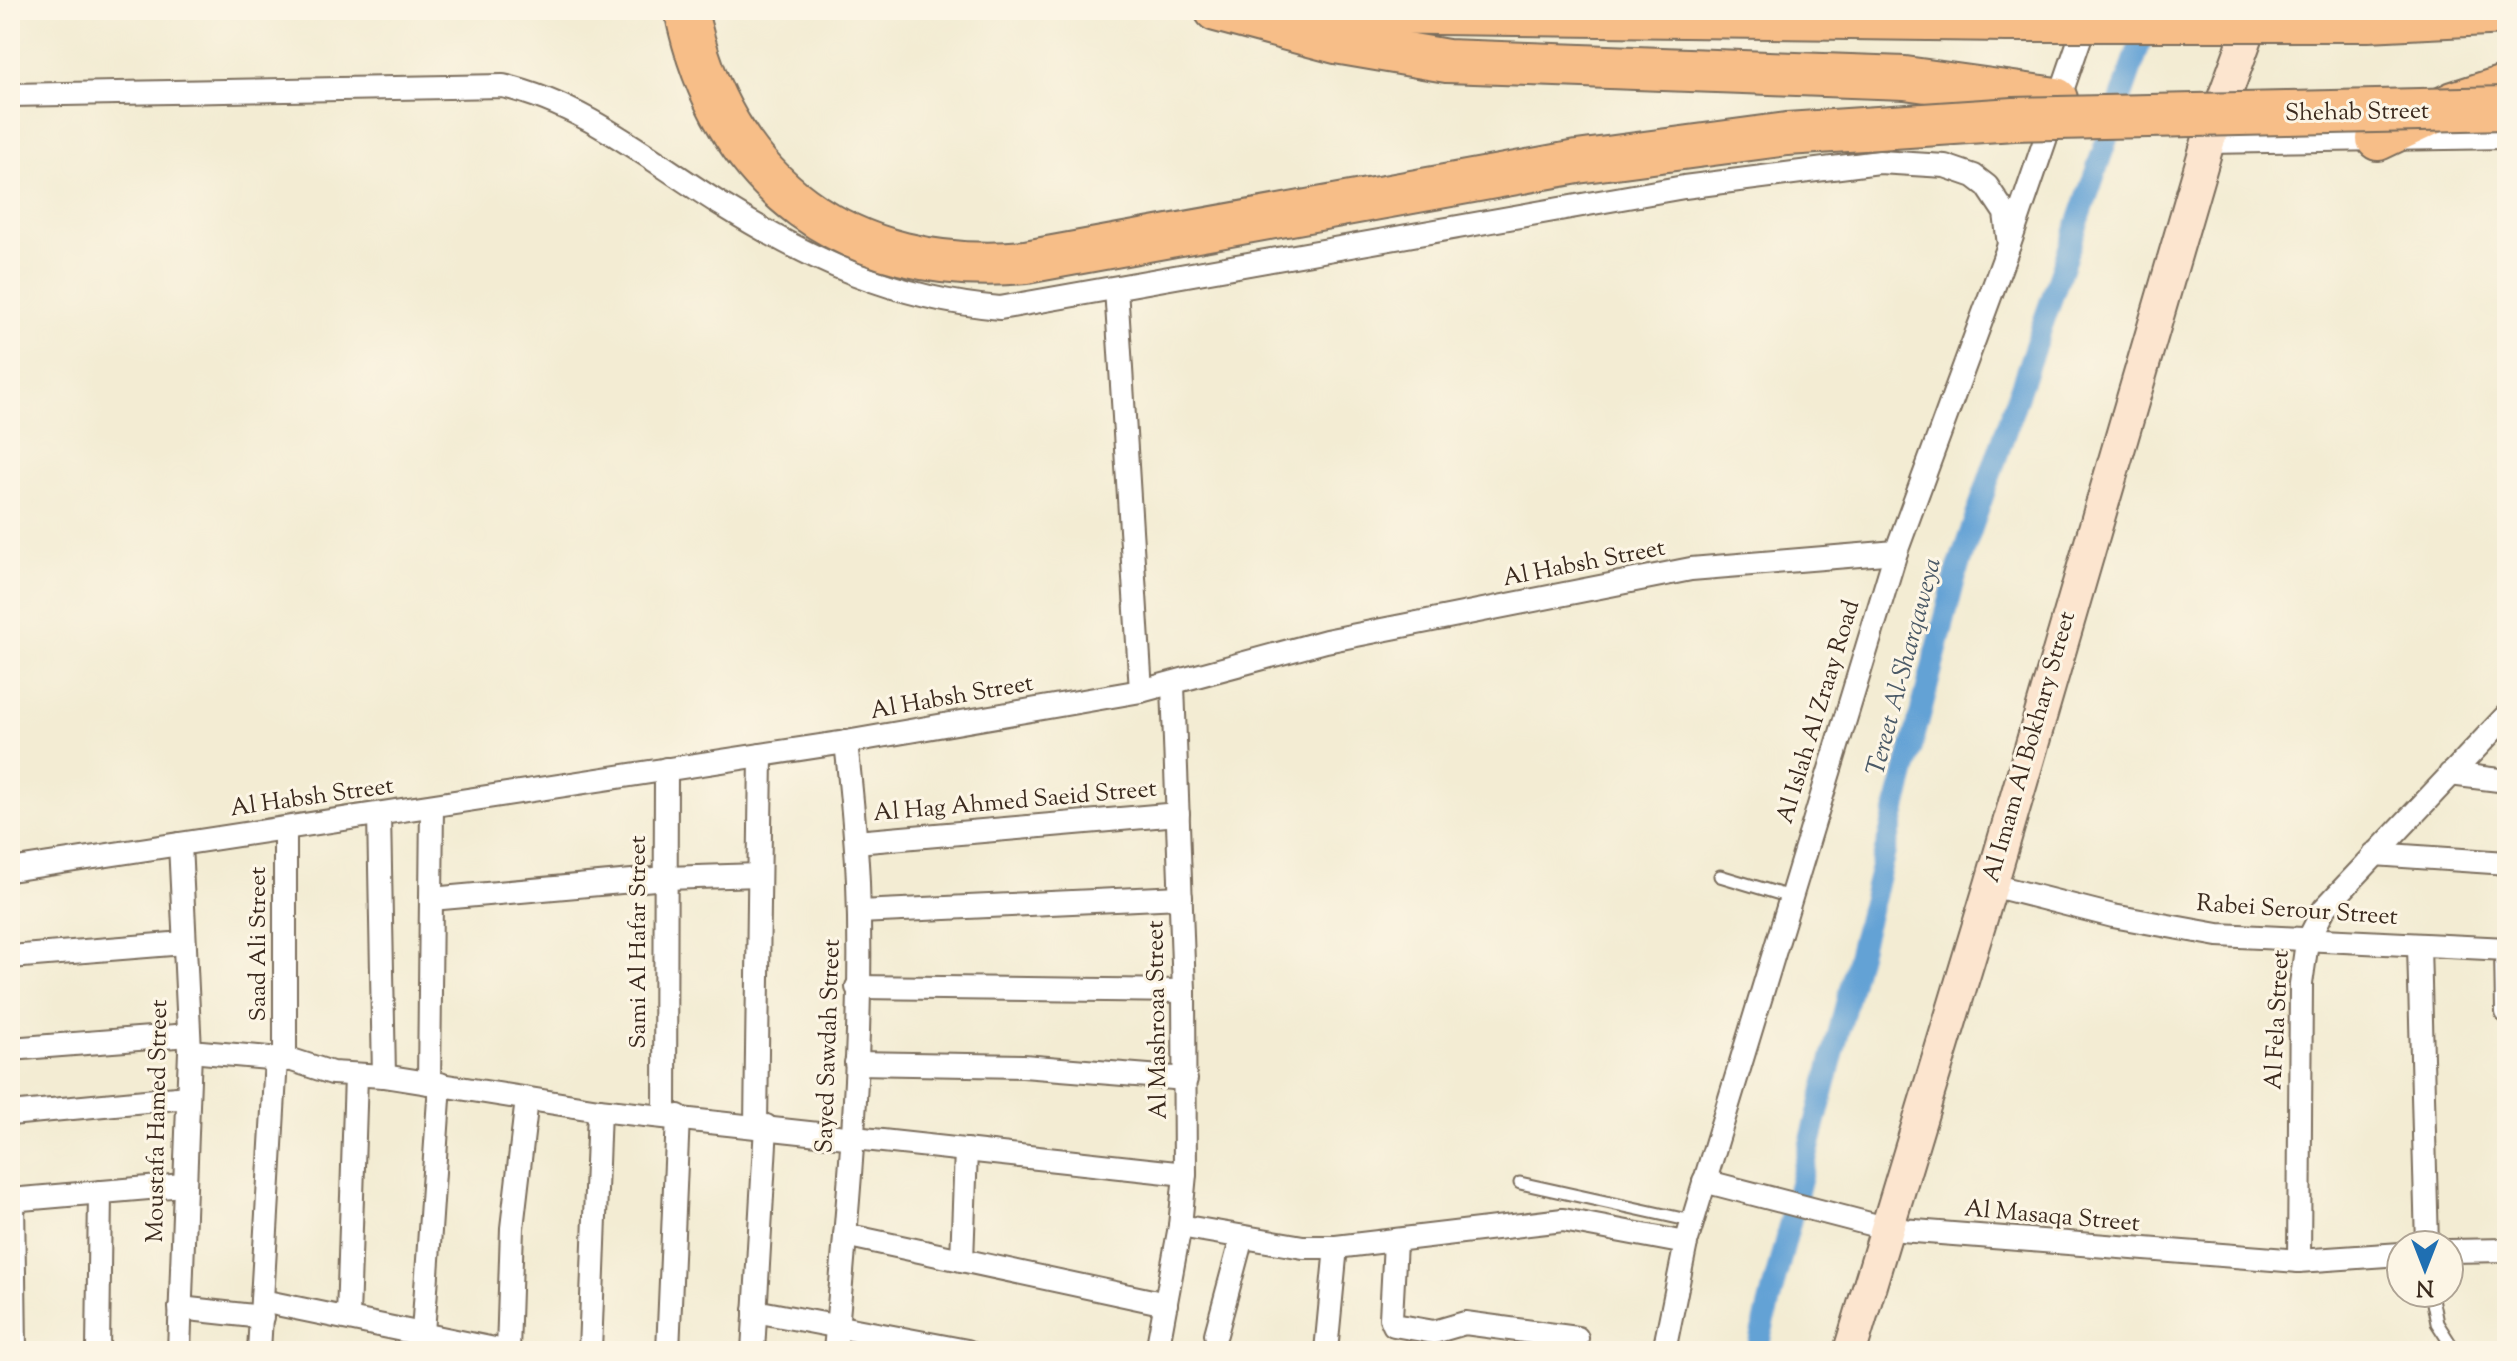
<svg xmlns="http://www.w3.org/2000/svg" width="2517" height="1361" viewBox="0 0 2517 1361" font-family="'Sorts Mill Goudy',serif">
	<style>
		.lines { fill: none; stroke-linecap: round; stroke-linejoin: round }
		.canal { stroke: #64a2d5; stroke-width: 22 }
		.lane-casing { stroke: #7b6e5d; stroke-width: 15 }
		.street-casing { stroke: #7b6e5d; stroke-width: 26 }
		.secondary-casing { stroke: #7b6e5d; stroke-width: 36 }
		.highway-casing { stroke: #7b6e5d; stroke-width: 46 }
		.lane { stroke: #fff; stroke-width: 11 }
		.street { stroke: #fff; stroke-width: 22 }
		.secondary { stroke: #fce5cf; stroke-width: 32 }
		.highway { stroke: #f7be88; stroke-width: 42 }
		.highway-bridge-casing { stroke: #7b6e5d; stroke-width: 46; stroke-linecap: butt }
		.highway-bridge { stroke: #f7be88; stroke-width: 42 }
		.labels { text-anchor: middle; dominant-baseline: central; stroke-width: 6; stroke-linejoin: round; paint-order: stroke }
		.street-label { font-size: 24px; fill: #3b2a1e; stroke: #fcf5e5 }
		.water-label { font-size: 26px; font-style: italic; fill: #4b5a67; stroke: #fcf5e5 }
	</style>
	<rect width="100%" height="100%" fill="#fcf5e5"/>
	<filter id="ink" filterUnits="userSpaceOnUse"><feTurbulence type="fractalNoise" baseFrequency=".0125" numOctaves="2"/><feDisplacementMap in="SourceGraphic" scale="16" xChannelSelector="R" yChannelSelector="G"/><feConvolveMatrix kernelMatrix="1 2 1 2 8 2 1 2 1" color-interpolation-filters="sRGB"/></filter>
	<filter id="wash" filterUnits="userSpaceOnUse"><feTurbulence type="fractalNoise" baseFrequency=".006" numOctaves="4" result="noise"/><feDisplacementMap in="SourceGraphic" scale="32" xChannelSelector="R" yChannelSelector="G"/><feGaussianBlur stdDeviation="1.8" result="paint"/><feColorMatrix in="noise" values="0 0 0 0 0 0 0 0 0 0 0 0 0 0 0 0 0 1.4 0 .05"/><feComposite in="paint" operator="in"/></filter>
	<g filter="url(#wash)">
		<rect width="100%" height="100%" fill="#f3ecd3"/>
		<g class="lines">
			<polyline class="canal" points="1757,1351 1957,571 2150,15"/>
		</g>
	</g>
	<g filter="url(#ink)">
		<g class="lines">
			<defs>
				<g id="lane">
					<polyline points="1720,876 1790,897"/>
					<polyline points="1520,1183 1692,1221"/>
					<polyline points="2431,1293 2437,1323 2455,1351"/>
				</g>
				<g id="street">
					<path d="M 10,95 L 503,86 C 586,105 651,161 722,205 C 810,260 895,299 1000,308 L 1684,187 L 1879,162 L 1945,166 L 1974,176 L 1987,186 L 2005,213 L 2009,245"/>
					<polyline points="2208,142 2507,137"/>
					<polyline points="1116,288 1141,691"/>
					<polyline points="2450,774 2507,781"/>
					<polyline points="379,815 384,1076"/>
					<polyline points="285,829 285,1060"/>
					<polyline points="856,842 1178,814"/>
					<polyline points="2374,854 2507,863"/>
					<polyline points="10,870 846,742 1141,691 1326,641 1691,569 1896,552"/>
					<polyline points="1991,885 2113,916 2218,935 2507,949"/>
					<polyline points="431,899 666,878 759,875"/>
					<polyline points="859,912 1181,897"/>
					<polyline points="2419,946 2427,1245"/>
					<polyline points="2506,949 2507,1012"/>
					<polyline points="10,957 184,943"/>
					<polyline points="857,987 1184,991"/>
					<polyline points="10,1049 189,1035"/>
					<polyline points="190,1051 292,1060 332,1073 384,1076 599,1110 1185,1174"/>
					<polyline points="856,1063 1023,1066 1186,1079"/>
					<polyline points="429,1083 432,806"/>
					<polyline points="10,1114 187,1097"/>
					<polyline points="665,1116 666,769"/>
					<polyline points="756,1125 761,755"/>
					<polyline points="1704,1181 1889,1229 2299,1261 2401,1254"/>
					<polyline points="10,1200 183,1185"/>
					<polyline points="13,1200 15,1351"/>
					<polyline points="1180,1226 1303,1247 1336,1247 1563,1220 1686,1243"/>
					<polyline points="845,1235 1166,1304"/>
					<polyline points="1395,1242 1391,1318 1394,1325 1434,1332 1465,1323 1577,1338"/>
					<polyline points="2449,1251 2507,1250"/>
					<polyline points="962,1260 966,1150"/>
					<polyline points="2299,1261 2301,984 2307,942 2324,909 2507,715"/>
					<polyline points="262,1301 504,1351"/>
					<polyline points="180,1308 262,1317"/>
					<polyline points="755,1311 967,1351"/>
					<polyline points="348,1317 356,1076"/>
					<polyline points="423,1333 440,1084"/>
					<polyline points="1216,1334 1242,1237"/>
					<polyline points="98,1351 100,1192"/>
					<polyline points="179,1351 190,1051 180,844"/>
					<polyline points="259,1351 276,1059"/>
					<polyline points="508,1351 512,1228 527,1099"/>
					<polyline points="590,1351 599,1110"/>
					<polyline points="668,1351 678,1116"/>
					<polyline points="753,1351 766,1126"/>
					<path d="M 835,1351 C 849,1195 864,1039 858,882 C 856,835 851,789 846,742"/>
					<polyline points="1157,1351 1180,1226 1185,1174 1184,991 1173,685"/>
					<polyline points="1326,1351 1336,1247"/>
					<polyline points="1664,1351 1686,1243 1896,552 2009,245 2088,15"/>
				</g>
				<polyline id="secondary" points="1850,1351 1991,885 2208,142 2256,10"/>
				<g id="highway">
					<polyline points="1216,10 1336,42 1447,61 1905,78 2056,99"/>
					<polyline points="1281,11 2008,20"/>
					<polyline points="2367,20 2507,13"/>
					<polyline points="2378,139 2454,103 2507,86"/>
				</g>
			</defs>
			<use href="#lane" class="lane-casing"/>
			<use href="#street" class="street-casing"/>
			<use href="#secondary" class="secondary-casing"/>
			<use href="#highway" class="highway-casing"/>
			<use href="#lane" class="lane"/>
			<use href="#street" class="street"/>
			<use href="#secondary" class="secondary"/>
			<use href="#highway" class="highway"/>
			<defs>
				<g id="highway-bridge">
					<path d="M 686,10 C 721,184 849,278 1026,262 L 1577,162 L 1787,134 L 2014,119 L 2507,108"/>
					<polyline points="2008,20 2367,20"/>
				</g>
			</defs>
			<use href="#highway-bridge" class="highway-bridge-casing"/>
			<use href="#highway-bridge" class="highway-bridge"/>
		</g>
	</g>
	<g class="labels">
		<g class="street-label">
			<text transform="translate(2357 113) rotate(-1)">Shehab Street</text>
			<text transform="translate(1584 564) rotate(-11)">Al Habsh Street</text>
			<text transform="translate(952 698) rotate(-10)">Al Habsh Street</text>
			<text transform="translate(1819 712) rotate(-73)">Al Islah Al Zraay Road</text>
			<text transform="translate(2030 747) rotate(-74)">Al Imam Al Bokhary Street</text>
			<text transform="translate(312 798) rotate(-8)">Al Habsh Street</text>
			<text transform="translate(1015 802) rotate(-5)">Al Hag Ahmed Saeid Street</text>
			<text transform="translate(2297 911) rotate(4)">Rabei Serour Street</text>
			<text transform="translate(639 942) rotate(-90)">Sami Al Hafar Street</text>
			<text transform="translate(259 944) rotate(-90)">Saad Ali Street</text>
			<text transform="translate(1158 1020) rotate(-91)">Al Mashroaa Street</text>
			<text transform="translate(2278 1020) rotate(-87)">Al Fela Street</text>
			<text transform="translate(829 1046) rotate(-88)">Sayed Sawdah Street</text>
			<text transform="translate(158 1121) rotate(-89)">Moustafa Hamed Street</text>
			<text transform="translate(2052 1217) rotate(5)">Al Masaqa Street</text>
		</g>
		<g class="water-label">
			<text transform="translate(1905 667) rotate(-75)">Tereet Al-Sharqaweya</text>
		</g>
	</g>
	<rect width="2517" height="1361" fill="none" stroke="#fcf5e5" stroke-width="40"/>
	<g transform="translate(2425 1269) rotate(180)"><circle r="38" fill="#fcf5e5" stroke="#afa495" stroke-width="2"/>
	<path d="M0-6L14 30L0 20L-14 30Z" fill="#1f6fb2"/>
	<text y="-12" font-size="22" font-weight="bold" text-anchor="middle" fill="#3b2a1e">N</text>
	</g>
</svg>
